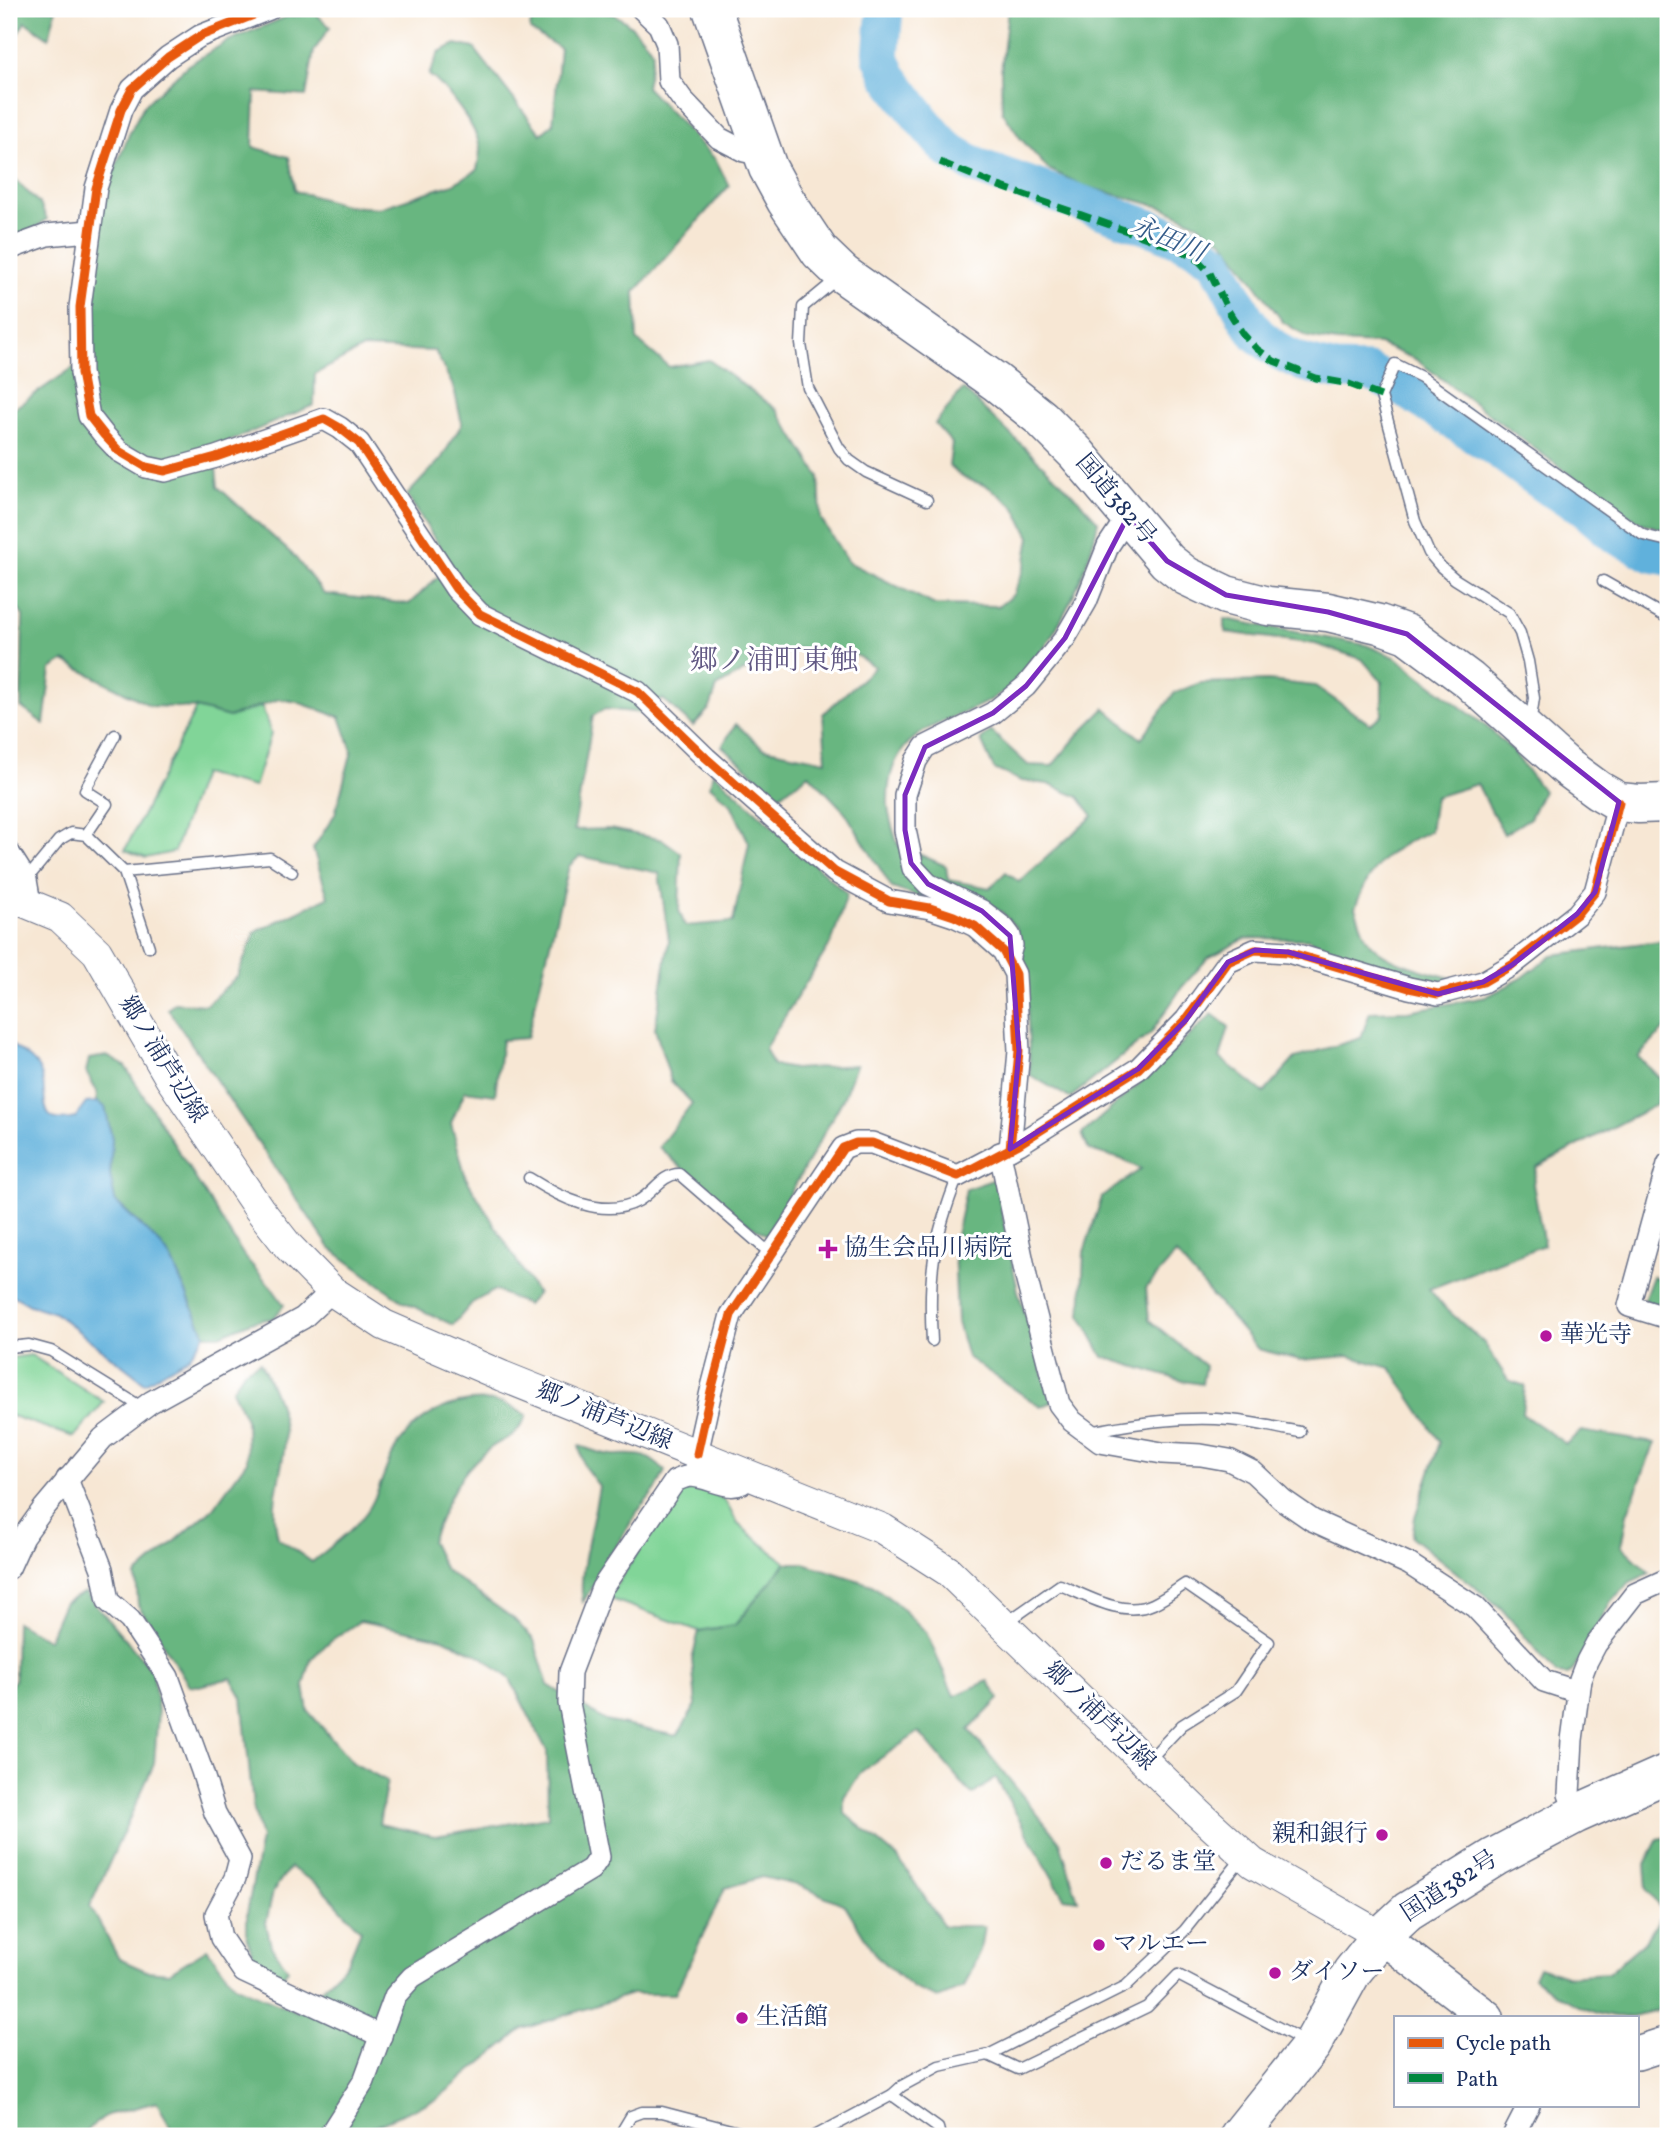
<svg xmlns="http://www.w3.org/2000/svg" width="1677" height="2145" viewBox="0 0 1677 2145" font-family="Vollkorn,'Noto Serif JP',serif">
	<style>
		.green { fill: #81d598; stroke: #4e827b; stroke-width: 2 }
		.forest { fill: #68b680; stroke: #42726f; stroke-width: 2; fill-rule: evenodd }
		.water { fill: #61b1dc; stroke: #3e709d; stroke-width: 2 }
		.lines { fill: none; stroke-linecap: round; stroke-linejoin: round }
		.river { stroke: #61b1dc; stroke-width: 37 }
		.lane-casing { stroke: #686f87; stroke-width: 13 }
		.street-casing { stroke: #686f87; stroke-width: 24 }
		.secondary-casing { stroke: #686f87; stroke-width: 32 }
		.primary-casing { stroke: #686f87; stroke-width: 36 }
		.highway-casing { stroke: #686f87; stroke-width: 41 }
		.lane { stroke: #fff; stroke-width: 10 }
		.street { stroke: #fff; stroke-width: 21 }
		.secondary { stroke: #fff; stroke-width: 30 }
		.primary { stroke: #fff; stroke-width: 33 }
		.highway { stroke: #fff; stroke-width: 38 }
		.quiet { stroke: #00873e; stroke-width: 7; stroke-dasharray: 14 7; stroke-linecap: butt }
		.cycleway-casing { stroke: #fff; stroke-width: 13 }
		.cycleway { stroke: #e8590c; stroke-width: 9 }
		.marked { fill: none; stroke: #7b2cbf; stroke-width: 5; stroke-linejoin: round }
		.poi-dot { fill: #b5179e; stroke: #fff; stroke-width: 2.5 }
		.labels { text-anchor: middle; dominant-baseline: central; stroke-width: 6; stroke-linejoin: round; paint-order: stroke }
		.street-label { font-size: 24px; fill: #1b2f5e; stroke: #fff }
		.poi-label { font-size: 24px; fill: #1b2f5e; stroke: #fff; text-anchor: start }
		.water-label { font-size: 26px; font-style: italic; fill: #345c8a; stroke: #fff }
		.quarter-label { font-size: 28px; fill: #625984; stroke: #fff }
	</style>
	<rect width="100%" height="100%" fill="#fff"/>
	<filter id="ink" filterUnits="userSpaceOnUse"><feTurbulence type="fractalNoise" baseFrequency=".0143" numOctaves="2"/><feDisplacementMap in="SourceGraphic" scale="14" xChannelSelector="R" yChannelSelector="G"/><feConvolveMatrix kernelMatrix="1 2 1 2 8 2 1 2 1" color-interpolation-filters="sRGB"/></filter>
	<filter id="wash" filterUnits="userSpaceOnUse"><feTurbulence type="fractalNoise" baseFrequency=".00686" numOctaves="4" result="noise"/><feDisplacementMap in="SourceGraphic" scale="28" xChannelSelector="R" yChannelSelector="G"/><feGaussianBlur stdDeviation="1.57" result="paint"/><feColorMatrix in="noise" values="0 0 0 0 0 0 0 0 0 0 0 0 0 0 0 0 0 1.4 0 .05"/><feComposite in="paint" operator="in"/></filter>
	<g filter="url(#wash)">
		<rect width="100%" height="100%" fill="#f7e7d4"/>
		<g class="green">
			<polygon points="262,706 271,734 254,787 202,774 174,852 146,858 125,850 196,708 229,717"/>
			<polygon points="31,1355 104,1402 74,1437 9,1415 9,1358"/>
			<polygon points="693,1485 724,1499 738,1524 786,1563 735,1625 699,1631 608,1598 672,1499"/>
		</g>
		<g class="forest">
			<polygon points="9,9 56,9 49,38 25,22 9,48"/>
			<path d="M 546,9 C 600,9 619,3 653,52 L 646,87 L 716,160 L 729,186 L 635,292 L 637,340 L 669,367 L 709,360 L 777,410 L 819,476 L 821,519 L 848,562 L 935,605 L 999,606 L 1013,595 L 1025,566 L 1030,537 L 1014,506 L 987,486 L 964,478 L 949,466 L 952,443 L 935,424 L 963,389 L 1070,491 L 1098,521 C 1089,572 1054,644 1017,681 C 968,728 886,713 888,804 C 888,817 894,832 898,845 L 946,866 L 948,880 L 990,888 L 1006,872 L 1019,882 L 1093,816 L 1079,797 L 1048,784 L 1021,781 L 994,769 L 981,740 L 991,731 L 1028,765 L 1052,766 L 1078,735 L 1105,708 L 1141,739 L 1174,693 L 1200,683 L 1268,681 L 1315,686 L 1370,724 L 1382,715 L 1382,682 L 1362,659 L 1315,644 L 1225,632 L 1225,619 L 1366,645 L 1395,657 L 1487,727 L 1512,750 L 1543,791 L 1530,818 L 1504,834 L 1477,784 L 1435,797 L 1430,831 C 1388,849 1371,865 1355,908 C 1359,918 1362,930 1367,939 C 1380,961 1428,972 1451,978 L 1441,985 L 1367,967 L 1309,939 L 1246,938 L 1208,958 L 1182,987 L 1151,1033 L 1070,1098 L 1030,1075 L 1026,973 L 1016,928 L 1002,912 L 971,896 L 958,910 L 892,888 L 845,812 L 809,774 L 779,796 L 722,746 L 736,724 L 763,748 L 826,761 L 823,714 L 875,667 L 854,654 L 798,648 L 742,672 L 717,687 L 710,708 L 693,726 L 663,699 L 641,713 L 605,709 L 593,716 L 574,830 L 611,829 L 663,840 L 681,853 L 679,910 L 685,926 L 733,922 L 749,843 L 731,804 L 710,786 L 713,772 L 847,894 L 832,941 L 765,1048 L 773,1065 L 794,1069 L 856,1065 L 843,1099 L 767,1235 L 734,1215 L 659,1147 L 692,1103 L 671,1081 L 655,1029 L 669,940 L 659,873 L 580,856 L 569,866 L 527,1038 L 502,1040 L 495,1095 L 465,1091 L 451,1123 L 466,1178 L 537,1294 L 527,1305 L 495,1290 L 472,1303 L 453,1325 L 402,1301 L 330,1248 L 168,1009 L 174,1003 L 206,1005 L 237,977 L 255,932 L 328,897 L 313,849 L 335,814 L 352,751 L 340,717 L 297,702 L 279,699 L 229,717 L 196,708 L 151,706 L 64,661 L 51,669 L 44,724 L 21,707 L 23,616 L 9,595 L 9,412 L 90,356 L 88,334 L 101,203 L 130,132 L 144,105 L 188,65 L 228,41 L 286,17 L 315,13 L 330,27 L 314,51 L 306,96 L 255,92 L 253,147 L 289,157 L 295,191 L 348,206 L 379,208 L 453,184 L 477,170 C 478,164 480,155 480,148 C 477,127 446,87 429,75 L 439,52 L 456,44 L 474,48 L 541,134 L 553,124 L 560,48 L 530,30 L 532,13 ZM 363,348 L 435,351 L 454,388 L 462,424 L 441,459 L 407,495 L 451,565 L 409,604 L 324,594 L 294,556 L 218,487 L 214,448 L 314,405 L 315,374 Z"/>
			<polygon points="1008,9 1668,9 1668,531 1642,523 1612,506 1415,359 1379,344 1336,342 1308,337 1283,322 1224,241 1194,222 1165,208 1084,186 1048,169 1020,138 1002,111 1001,72"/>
			<polygon points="9,174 40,204 47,219 29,233 9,241"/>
			<polygon points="1668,940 1668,1025 1638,1057 1662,1080 1657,1104 1537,1167 1533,1184 1544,1245 1429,1289 1443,1306 1484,1343 1508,1380 1525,1386 1522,1414 1566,1444 1581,1431 1655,1443 1627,1514 1621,1546 1650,1573 1630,1582 1611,1601 1574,1669 1568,1675 1556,1674 1501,1608 1412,1537 1415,1517 1440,1442 1391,1368 1349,1356 1300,1360 1258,1349 1176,1254 1146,1288 1149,1320 1205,1366 1202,1384 1183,1381 1103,1357 1081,1316 1084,1252 1102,1197 1141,1169 1121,1159 1089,1150 1082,1134 1151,1073 1212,1014 1229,1027 1220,1058 1264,1093 1295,1058 1361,1038 1370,1012 1408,1011 1486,997 1522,978 1552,955"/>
			<polygon points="107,1056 125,1066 244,1256 272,1288 284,1305 274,1318 251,1322 220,1335 205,1335 171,1259 142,1226 115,1201 110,1175 112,1139 105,1107 97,1102 97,1092 86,1072 89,1059"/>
			<polygon points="995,1179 1018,1291 1052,1402 1041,1407 967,1357 957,1322 954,1244 966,1189"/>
			<polygon points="1653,1276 1668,1283 1668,1309 1644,1300"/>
			<path d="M 260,1362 C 274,1390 288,1419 284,1451 C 279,1486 270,1502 278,1538 L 312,1562 C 330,1547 358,1527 370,1507 C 381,1488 385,1466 396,1448 C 418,1414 457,1395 497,1402 C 507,1404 518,1410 527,1415 C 514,1443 504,1435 484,1453 C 455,1477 445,1507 431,1541 L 445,1570 L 514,1619 L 534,1640 L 548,1685 L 606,1721 L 677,1736 L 696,1705 L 692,1659 L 699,1631 L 735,1625 L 786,1563 L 804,1563 L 872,1585 L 897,1604 L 926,1632 L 954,1696 L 988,1681 L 999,1699 L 969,1730 L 1060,1842 L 1078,1900 L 1064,1898 L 996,1778 L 972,1795 L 919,1732 L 862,1771 L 844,1797 L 844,1813 L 898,1858 L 944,1926 L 984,1926 L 980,1950 L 964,1987 L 938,1998 L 913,1988 L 876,1956 L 845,1905 L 801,1886 L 762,1877 L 725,1888 L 675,1994 L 631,1994 L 523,2029 L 437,2099 L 351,2136 L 175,2136 L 157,2102 L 107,2115 L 78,2136 L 9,2136 L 9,1689 L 15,1679 L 16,1622 L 48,1640 L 64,1603 L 85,1592 L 153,1672 L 158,1711 L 154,1764 L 90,1906 L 119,1959 L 146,1971 L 169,1973 L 207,1949 L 236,1986 L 298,2012 L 348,1962 L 361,1930 L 321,1887 L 290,1867 L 273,1891 L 266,1923 L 271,1946 L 288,1969 L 282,1978 L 253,1958 L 247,1935 L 247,1913 L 261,1839 L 253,1806 L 242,1697 L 231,1678 L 199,1686 L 189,1685 L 138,1605 L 136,1576 L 213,1508 L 247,1461 L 246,1419 L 232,1390 L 244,1371 ZM 360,1621 L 443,1638 L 481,1656 L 510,1679 L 547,1751 L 548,1817 L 435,1836 L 379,1824 L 387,1781 L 353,1763 L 308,1711 L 304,1686 L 311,1659 L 330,1641 Z"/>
			<path d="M 579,1446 C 590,1449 602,1455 613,1455 C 639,1455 644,1451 665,1471 L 657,1488 L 637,1512 L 583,1602 C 577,1575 595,1517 599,1486 L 584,1466 Z"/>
			<path d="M 1668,1837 L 1668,2005 C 1657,2011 1626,2019 1614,2017 C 1588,2014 1553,1994 1534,1978 L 1539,1967 L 1566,1976 L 1608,1973 L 1644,1942 L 1664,1913 L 1647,1889 L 1645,1864 L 1658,1839 Z"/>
		</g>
		<path class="water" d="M 9,1043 C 19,1051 37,1060 41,1073 C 49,1096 34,1127 75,1118 L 86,1103 L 97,1102 L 105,1107 L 112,1139 L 110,1175 L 115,1201 L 162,1246 L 171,1259 L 205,1335 L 189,1357 L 145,1383 L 55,1313 L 30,1305 L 9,1293 Z"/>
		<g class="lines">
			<polyline class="river" points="885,9 881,57 889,76 923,121 947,149 976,166 1162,232 1195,247 1216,261 1246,318 1258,335 1280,352 1303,363 1336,371 1369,372 1404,389 1495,448 1551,489 1581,506 1616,536 1652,554 1668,557"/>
		</g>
	</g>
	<g filter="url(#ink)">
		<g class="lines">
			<defs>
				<g id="lane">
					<polyline points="838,278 803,307 801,344 808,388 839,448 849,460 866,472 927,500"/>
					<polyline points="1603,581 1668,618"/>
					<polyline points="1530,725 1534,698 1528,661 1520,633 1509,613 1455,579 1441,567 1429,553 1415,521 1381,396 1395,364 1421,377 1643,535 1668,541"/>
					<polyline points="86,835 107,804 85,790 115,735"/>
					<polyline points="124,872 270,858 292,872"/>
					<polyline points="26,880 59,840 71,833 86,835 124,872 149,947"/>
					<path d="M 529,1178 C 559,1197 603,1220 638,1201 C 653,1193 662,1174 679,1174 L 771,1254"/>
					<path d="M 932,1341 C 928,1273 933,1240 958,1176"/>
					<polyline points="9,1347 29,1345 51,1351 143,1408"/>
					<path d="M 1088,1432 C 1136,1423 1182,1416 1230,1420 C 1253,1422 1277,1428 1300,1432"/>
					<path d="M 1006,1623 L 1060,1585 C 1088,1596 1122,1618 1153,1604 C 1164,1599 1175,1591 1185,1584 L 1269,1642 L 1236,1691 L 1182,1725 L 1148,1761"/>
					<polyline points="988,2055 1018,2069 1147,2007 1178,1975 1306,2042"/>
					<polyline points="892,2095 938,2128 940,2136"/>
					<polyline points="619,2136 631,2116 642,2112 662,2112 754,2136"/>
					<polyline points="815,2136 892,2095 902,2086 939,2066 988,2055 1126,1986 1184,1931 1243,1857"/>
				</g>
				<g id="street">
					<polyline points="269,9 200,36 168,57 132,89 121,110 96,188 80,307 81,373 89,416 104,435 119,451 146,467 165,471 216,457 324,419 340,428 359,443 456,589 480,614 638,692 706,758 835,872 889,901 930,908 954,916 975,926 1003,951 1015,974 1019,1051 1010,1149"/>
					<polyline points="642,9 659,25 667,44 669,81 682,99 719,138 744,151 763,155"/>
					<polyline points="9,249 47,235 89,231"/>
					<polyline points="9,853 26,880 30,903"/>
					<polyline points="1008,960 1012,945 1010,936 1004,928 982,911 928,884 913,868 905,830 905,795 916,761 925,747 993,713 1026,686 1065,638 1086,602 1108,546 1128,516"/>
					<polyline points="1000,1153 1027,1281 1059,1404 1072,1421 1100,1442 1162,1453 1201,1455 1229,1460 1253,1472 1283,1500 1312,1520 1409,1564 1475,1607 1544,1681 1578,1692"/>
					<polyline points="1668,1164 1629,1306 1668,1318"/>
					<polyline points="697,1454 711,1391 731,1315 843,1148 856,1143 872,1143 958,1176 1019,1144 1138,1069 1186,1020 1228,962 1255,950 1288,952 1409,988 1438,994 1483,982 1512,965 1577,914 1595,892 1619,802"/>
					<polyline points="67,1479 102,1569 108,1601 130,1620 168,1677 202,1771 215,1813 240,1859 235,1878 216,1914 221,1938 244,1972 381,2036"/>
					<polyline points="9,1568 23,1537 44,1508 103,1438 151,1402 303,1318 332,1291"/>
					<polyline points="1576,1814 1569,1794 1572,1740 1580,1679 1587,1661 1596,1644 1635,1594 1668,1579"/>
					<path d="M 329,2136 L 364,2081 L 395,1996 L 412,1977 L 591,1869 L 599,1857 L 569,1703 L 570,1672 L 602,1588 L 675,1481 C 680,1479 686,1476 691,1476 C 713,1477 733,1496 750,1477"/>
					<polyline points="1513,2136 1529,2105"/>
				</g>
				<polyline id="secondary" points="9,896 60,917 97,952 170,1078 259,1209 288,1246 332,1291 384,1325 502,1376 883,1529 948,1571 1198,1813 1253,1863 1381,1936"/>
				<g id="primary">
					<polyline points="1381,1936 1487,2017"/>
					<polyline points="1637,2053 1668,2043"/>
				</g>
				<g id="highway">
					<polyline points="712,9 768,168 786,201 820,252 843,274 996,382 1041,418 1076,453 1167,561 1186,576 1226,595 1268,606 1328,612 1379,624 1407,634 1469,680 1568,768 1598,790 1619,802 1639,804 1668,803"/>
					<polyline points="1239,2136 1312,2045 1352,1972 1381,1936 1408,1911 1495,1857 1576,1814 1668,1773"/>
				</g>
			</defs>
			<use href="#lane" class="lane-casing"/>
			<use href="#street" class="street-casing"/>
			<use href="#secondary" class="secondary-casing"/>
			<use href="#primary" class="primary-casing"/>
			<use href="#highway" class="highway-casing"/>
			<use href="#lane" class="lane"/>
			<use href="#street" class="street"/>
			<use href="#secondary" class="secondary"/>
			<use href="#primary" class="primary"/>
			<use href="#highway" class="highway"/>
			<polyline class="quiet" points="940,162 999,186 1178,249 1199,261 1210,273 1228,310 1243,334 1257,349 1274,361 1316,378 1349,384 1381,396"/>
			<defs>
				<g id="cycleway">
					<polyline points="269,9 200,36 168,57 132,89 121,110 96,188 80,307 81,373 89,416 104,435 119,451 146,467 165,471 216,457 324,419 340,428 359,443 456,589 480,614 638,692 706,758 835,872 889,901 930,908 954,916 975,926 1003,951 1015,974 1019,1051 1010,1149"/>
					<polyline points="697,1454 711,1391 731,1315 843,1148 856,1143 872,1143 958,1176 1019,1144 1138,1069 1186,1020 1228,962 1255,950 1288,952 1409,988 1438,994 1483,982 1512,965 1577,914 1595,892 1619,802"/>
				</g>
			</defs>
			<use href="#cycleway" class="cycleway-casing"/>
			<use href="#cycleway" class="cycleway"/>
		</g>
	</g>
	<path class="marked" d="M 1128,516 L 1167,561 L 1226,595 L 1328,612 L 1407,634 L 1619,802 L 1595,892 L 1577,914 L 1512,965 L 1483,982 L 1438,994 L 1288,952 L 1255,950 L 1228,962 L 1186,1020 L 1138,1069 L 1010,1149 L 1019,1051 L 1010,936 L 982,911 L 928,884 L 911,863 L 905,830 L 905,795 L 925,747 L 993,713 L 1026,686 L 1065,638 Z"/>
	<g class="poi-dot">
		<path d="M824.5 1238.5h7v7h7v7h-7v7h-7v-7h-7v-7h7z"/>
		<circle cx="1546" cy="1336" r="7"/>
		<circle cx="1382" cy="1835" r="7"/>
		<circle cx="1106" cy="1863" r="7"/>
		<circle cx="1099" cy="1945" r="7"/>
		<circle cx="1275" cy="1973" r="7"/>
		<circle cx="742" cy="2018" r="7"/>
	</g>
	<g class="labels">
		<g class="street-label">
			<text transform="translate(1115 500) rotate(50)">国道382号</text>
			<text transform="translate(162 1060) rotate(58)">郷ノ浦芦辺線</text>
			<text transform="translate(604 1417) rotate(22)">郷ノ浦芦辺線</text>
			<text transform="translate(1099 1717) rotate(44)">郷ノ浦芦辺線</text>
			<text transform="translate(1450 1887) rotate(-33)">国道382号</text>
		</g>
		<g class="poi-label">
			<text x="844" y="1249">協生会品川病院</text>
			<text x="1560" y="1336">華光寺</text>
			<text x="1368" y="1835" text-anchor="end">親和銀行</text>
			<text x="1120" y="1863">だるま堂</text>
			<text x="1113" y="1945">マルエー</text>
			<text x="1289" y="1973">ダイソー</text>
			<text x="756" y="2018">生活館</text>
		</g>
		<g class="water-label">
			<text transform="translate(1168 240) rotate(23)">永田川</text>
		</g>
		<g class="quarter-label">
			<text x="774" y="661">郷ノ浦町東触</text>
		</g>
	</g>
	<rect width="1677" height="2145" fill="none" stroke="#fff" stroke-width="35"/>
	<rect x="1394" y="2016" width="245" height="91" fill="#ffffff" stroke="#a4acbf" stroke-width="2"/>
	<rect x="1408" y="2038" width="35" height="10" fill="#e8590c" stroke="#a4acbf" stroke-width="2"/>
	<text x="1456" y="2050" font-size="21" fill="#1b2f5e">Cycle path</text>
	<rect x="1408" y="2073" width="35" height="10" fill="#00873e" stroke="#a4acbf" stroke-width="2"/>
	<text x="1456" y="2086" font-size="21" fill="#1b2f5e">Path</text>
</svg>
